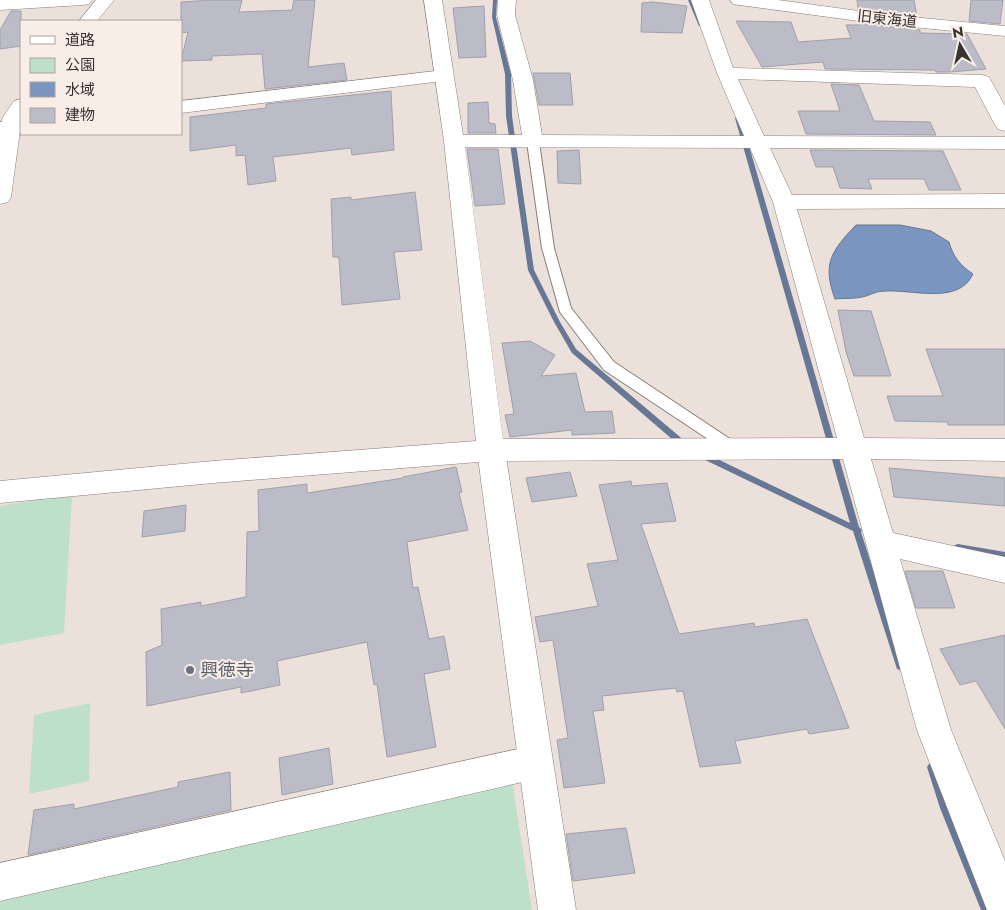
<svg xmlns="http://www.w3.org/2000/svg" width="1005" height="910" viewBox="0 0 1005 910" font-family="Jost,'Noto Sans JP',sans-serif">
	<style>
		.green { fill: #bedfc8 }
		.water { fill: #7a96c0; stroke: #667895 }
		.lines { fill: none; stroke-linecap: round; stroke-linejoin: round }
		.stream { fill: #667895; fill-rule: evenodd }
		.building { fill: #bbbcc7; stroke: #a0a0ab }
		.service-casing { stroke: #887e78; stroke-width: 2 }
		.minor-casing { stroke: #887e78; stroke-width: 1 }
		.tertiary-casing { stroke: #887e78; stroke-width: 1 }
		.service { fill: #fff; fill-rule: evenodd }
		.minor { fill: #fff; fill-rule: evenodd }
		.tertiary { fill: #fff; fill-rule: evenodd }
		.worship-dot { fill: #6b7280; stroke: #f9ede7; stroke-width: 2 }
		.labels { text-anchor: middle; dominant-baseline: central; stroke-width: 4; stroke-linejoin: round; paint-order: stroke }
		.far-street-label { font-size: 15px; fill: #383331; stroke: #f9ede7 }
		.worship-label { font-size: 18px; fill: #5b616d; stroke: #f9ede7; text-anchor: start }
	</style>
	<rect width="100%" height="100%" fill="#ece0da"/>
	<g class="green">
		<polygon points="72,494 64,633 0,645 0,506"/>
		<polygon points="90,703 89,781 29,794 34,715"/>
		<polygon points="510,768 532,910 0,910 0,882"/>
	</g>
	<path class="water" d="M 856,225 L 900,225 L 931,231 L 949,242 C 953,257 961,266 973,274 C 957,308 906,286 877,292 C 873,293 870,295 866,296 C 857,299 845,298 835,299 C 822,264 831,251 856,225 Z"/>
	<g class="lines">
		<g class="stream">
			<polygon points="493,0 497,0 496,17 511,74 512,116 534,270 560,322 576,349 686,442 687,444 686,446 680,446 572,353 554,322 528,270 506,116 505,74 492,17"/>
			<polygon points="688,0 692,0 703,26 703,27 699,26"/>
			<polygon points="738,116 741,118 859,527 862,530 861,532 904,666 903,669 900,670 897,669 896,666 853,531 701,458 700,456 701,454 707,454 850,523 735,118"/>
			<polygon points="958,544 1005,552 1005,558 958,550 955,549 954,547 955,545"/>
			<polygon points="932,762 935,764 937,767 950,808 991,910 981,910 940,808 927,767 929,764"/>
		</g>
	</g>
	<g class="building">
		<polygon points="213,0 242,0 239,12 292,10 294,0 315,0 308,67 344,63 347,80 265,89 262,54 212,56 212,60 181,61 188,32 181,33 181,2"/>
		<polygon points="857,0 914,0 917,16 858,9"/>
		<polygon points="971,0 1003,0 1000,24 969,21"/>
		<polygon points="653,2 687,6 682,33 641,32 642,3"/>
		<polygon points="484,6 486,57 459,58 453,8"/>
		<polygon points="11,11 21,11 21,46 0,49 0,30"/>
		<polygon points="736,21 791,22 798,42 851,38 846,25 859,25 859,23 920,30 920,33 967,34 986,69 950,72 936,72 934,70 825,69 823,62 762,67"/>
		<polygon points="533,73 570,73 573,105 539,105"/>
		<polygon points="831,84 859,85 874,121 930,122 936,135 806,134 798,111 840,111"/>
		<polygon points="391,91 394,150 352,155 351,148 273,157 276,181 248,185 245,155 236,156 236,145 190,151 190,117 266,108 266,104"/>
		<polygon points="488,102 489,123 495,124 496,133 468,133 468,103"/>
		<polygon points="467,149 498,149 505,204 475,206"/>
		<polygon points="579,150 581,184 558,183 557,151"/>
		<polygon points="810,150 943,151 961,190 929,190 924,179 868,179 872,189 840,188 833,167 816,167"/>
		<polygon points="415,192 422,250 394,252 400,299 342,305 339,257 333,257 331,199 351,197 351,200"/>
		<polygon points="838,310 871,311 891,376 854,376 846,352"/>
		<polygon points="530,341 555,355 541,376 576,373 585,412 612,411 615,433 572,435 572,430 510,437 505,415 514,414 502,343"/>
		<polygon points="926,349 1005,349 1005,425 948,425 947,422 895,421 887,396 943,396"/>
		<polygon points="456,467 462,492 459,493 468,530 407,542 413,588 418,587 429,639 444,636 450,669 424,674 436,747 387,757 377,684 374,685 367,642 277,661 280,685 241,693 241,687 147,706 146,652 162,645 161,609 201,602 201,606 246,597 247,532 259,531 258,490 307,484 307,493 403,478 403,477"/>
		<polygon points="889,468 1005,478 1005,506 894,497"/>
		<polygon points="570,472 577,496 532,502 526,478"/>
		<polygon points="631,481 632,486 667,483 676,521 641,524 679,634 754,623 755,627 807,619 849,728 809,734 807,729 735,741 741,763 700,767 683,691 677,692 676,688 602,696 604,710 593,711 605,783 564,788 557,740 568,738 553,640 540,642 535,617 598,606 587,564 618,560 599,485"/>
		<polygon points="186,505 185,531 142,537 144,511"/>
		<polygon points="905,571 943,571 955,608 916,608"/>
		<polygon points="1005,635 1005,729 976,681 960,685 940,649"/>
		<polygon points="329,748 333,784 282,795 279,758"/>
		<polygon points="230,772 231,810 28,855 34,810 74,804 74,809 178,787 178,782"/>
		<polygon points="626,828 635,873 573,881 566,834"/>
	</g>
	<g class="lines">
		<defs>
			<polygon id="service" points="533,139 539,142 554,248 571,308 614,362 739,445 741,449 739,453 734,455 729,453 604,370 560,312 542,248 527,142"/>
			<g id="minor">
				<polygon points="96,0 114,0 97,21 79,21"/>
				<path d="M 424,0 L 442,0 L 463,135 L 522,135 L 513,80 L 497,15 L 498,0 L 516,0 L 515,15 L 533,80 L 542,135 L 744,136 L 717,73 L 691,0 L 709,0 L 733,68 L 982,75 L 989,77 L 1005,106 L 1005,131 L 998,129 L 995,125 L 975,87 L 738,79 L 764,136 L 1005,137 L 1005,149 L 770,148 L 792,195 L 1005,194 L 1005,208 L 797,209 L 864,438 L 1005,439 L 1005,461 L 871,459 L 893,533 L 1005,557 L 1005,583 L 900,559 L 951,730 L 1005,861 L 1005,910 L 987,910 L 917,730 L 843,459 L 491,461 L 213,483 L 0,503 L 0,481 L 213,461 L 476,441 L 444,141 ZM 465,147 L 750,148 L 773,202 L 837,438 L 503,439 Z"/>
				<polygon points="21,99 21,123 11,197 8,202 0,204 0,127 3,117 14,101"/>
				<polygon points="536,745 548,750 553,762 548,774 536,779 0,901 0,863"/>
			</g>
			<g id="tertiary">
				<polygon points="0,0 92,0 89,4 83,5 0,10"/>
				<polygon points="730,0 778,0 881,14 1005,26 1005,36 881,24 739,5 733,4"/>
				<polygon points="444,70 451,72 453,76 451,80 181,113 181,101"/>
				<polygon points="21,120 21,132 0,134 0,122"/>
				<polygon points="491,439 501,443 505,450 576,910 538,910 477,450 481,443"/>
			</g>
		</defs>
		<use href="#service" class="service-casing"/>
		<use href="#minor" class="minor-casing"/>
		<use href="#tertiary" class="tertiary-casing"/>
		<use href="#service" class="service"/>
		<use href="#minor" class="minor"/>
		<use href="#tertiary" class="tertiary"/>
	</g>
	<circle class="worship-dot" cx="190" cy="670" r="5"/>
	<g class="labels">
		<g class="far-street-label">
			<text transform="translate(887 19) rotate(6)">旧東海道</text>
		</g>
		<g class="worship-label">
			<text x="200" y="670">興徳寺</text>
		</g>
	</g>
	<rect x="20" y="20" width="162" height="115" fill="#f9ede7" stroke="#aca39e"/>
	<rect x="30" y="36" width="25" height="8" fill="#ffffff" stroke="#aca39e"/>
	<text x="65" y="45" font-size="15" fill="#383331">道路</text>
	<rect x="30" y="58" width="25" height="15" fill="#bedfc8" stroke="#aca39e"/>
	<text x="65" y="70" font-size="15" fill="#383331">公園</text>
	<rect x="30" y="82" width="25" height="15" fill="#7a96c0" stroke="#aca39e"/>
	<text x="65" y="95" font-size="15" fill="#383331">水域</text>
	<rect x="30" y="108" width="25" height="15" fill="#bbbcc7" stroke="#aca39e"/>
	<text x="65" y="120" font-size="15" fill="#383331">建物</text>
	<g transform="translate(960 45) rotate(351)" stroke="#f9ede7" stroke-width="4" paint-order="stroke">
	<path d="M0-4L9 19L0 12L-9 19Z" fill="#383331"/>
	<text y="-8" font-size="14" font-weight="bold" text-anchor="middle" fill="#383331">N</text>
	</g>
</svg>
